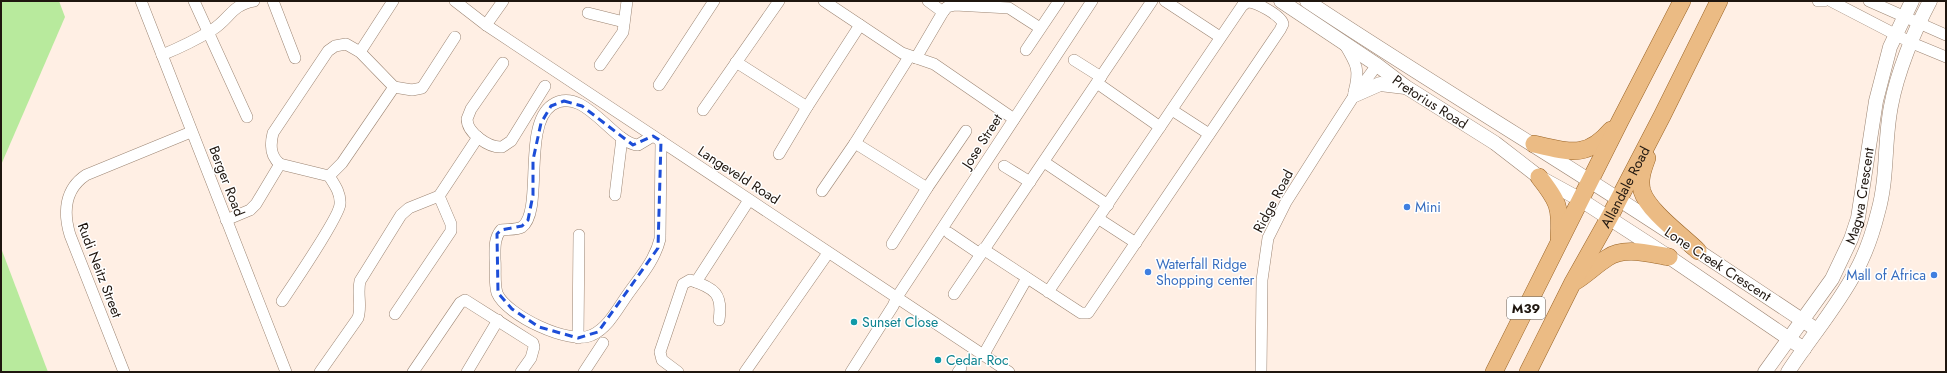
<svg xmlns="http://www.w3.org/2000/svg" width="1947" height="373" viewBox="0 0 1947 373" font-family="Jost,sans-serif">
	<style>
		.green { fill: #b8ea9d }
		.lines { fill: none; stroke-linecap: round; stroke-linejoin: round }
		.minor-casing { stroke: #9c8573; stroke-width: 12 }
		.tertiary-casing { stroke: #9c8573; stroke-width: 15 }
		.primary-casing { stroke: #9a6426; stroke-width: 18 }
		.minor { stroke: #fff; stroke-width: 11 }
		.tertiary { stroke: #fff; stroke-width: 14 }
		.primary { stroke: #ebbb84; stroke-width: 17 }
		.marked { fill: none; stroke: #1d4ed8; stroke-width: 3; stroke-dasharray: 8 5; stroke-linejoin: round }
		.shop-dot { fill: #3f7fe0; stroke: #fff; stroke-width: 1.5 }
		.culture-dot { fill: #0f9aa8; stroke: #fff; stroke-width: 1.5 }
		.labels { text-anchor: middle; dominant-baseline: central; stroke-width: 3; stroke-linejoin: round; paint-order: stroke }
		.shield { fill: #fff; stroke: #625c57; stroke-width: 1 }
		.shield-label { font-size: 13px; font-weight: bold; fill: #1f160f }
		.street-label { font-size: 14px; fill: #1f160f; stroke: #fff }
		.shop-label { font-size: 14px; fill: #366cbe; stroke: #fff; text-anchor: start }
		.culture-label { font-size: 14px; fill: #0d838f; stroke: #fff; text-anchor: start }
	</style>
	<rect width="100%" height="100%" fill="#ffefe4"/>
	<g class="green">
		<polygon points="1,1 59,1 65,17 1,165"/>
		<polygon points="1,248 48,372 1,372"/>
	</g>
	<g class="lines">
		<defs>
			<g id="minor">
				<polyline points="141,1 286,372"/>
				<polyline points="194,1 247,117"/>
				<polyline points="273,1 295,58"/>
				<polyline points="455,1 486,25 1009,372"/>
				<polyline points="824,1 902,53 934,64 1014,119"/>
				<polyline points="928,1 943,12"/>
				<polyline points="1165,1 1220,37"/>
				<polyline points="1818,1 1824,1"/>
				<polyline points="1831,1 1912,43 1946,57"/>
				<polyline points="1869,1 1946,35"/>
				<polyline points="588,13 624,22"/>
				<polyline points="486,25 503,1"/>
				<path d="M 1345,45 C 1357,65 1360,70 1354,92"/>
				<polyline points="1026,50 1059,1"/>
				<polyline points="360,52 393,1"/>
				<path d="M 162,55 C 179,48 196,40 212,30 C 230,19 231,5 254,1"/>
				<polyline points="916,58 943,12 947,7 955,5 1009,8 1040,28"/>
				<polyline points="1074,60 1101,77"/>
				<polyline points="736,62 807,107"/>
				<path d="M 503,63 L 471,109 L 467,119 C 467,133 489,148 502,147 L 511,141 L 545,86"/>
				<polyline points="600,65 623,32 627,1"/>
				<polyline points="1097,83 1160,127"/>
				<polyline points="659,85 714,1"/>
				<polyline points="394,87 412,90 422,88 455,37"/>
				<polyline points="703,110 779,1"/>
				<polyline points="1172,110 1209,134"/>
				<path d="M 653,136 L 638,145 C 613,144 584,84 552,105 C 522,125 544,211 522,227 C 517,230 507,229 501,230 C 494,238 495,249 495,259 C 496,270 494,283 497,293 C 506,315 570,346 592,335 C 608,328 618,308 628,294 C 640,277 655,260 660,239 L 661,141"/>
				<polyline points="855,143 927,188 892,244"/>
				<polyline points="779,154 807,107 860,25"/>
				<polyline points="1044,162 1108,205"/>
				<polyline points="1004,166 1030,182"/>
				<polyline points="927,188 966,131"/>
				<polyline points="822,191 855,143 909,57"/>
				<polyline points="615,195 622,138"/>
				<polyline points="1099,219 1136,243"/>
				<polyline points="226,220 250,210 256,204 280,164"/>
				<polyline points="949,233 980,254"/>
				<path d="M 983,249 L 1081,313 L 1088,313 L 1280,30 L 1283,24 C 1282,16 1255,1 1247,2 L 1242,6 L 1048,292"/>
				<polyline points="696,282 749,200"/>
				<polyline points="954,294 1152,1"/>
				<path d="M 282,301 C 292,286 340,216 340,204 C 341,193 334,184 329,176 L 280,164 C 270,156 270,145 273,133 L 328,51 L 335,46 L 346,44 L 360,52 L 394,87 L 342,163 L 329,176"/>
				<polyline points="395,314 451,231 451,224 439,196"/>
				<polyline points="578,338 579,235"/>
				<polyline points="984,354 1027,278"/>
				<path d="M 124,372 L 70,235 C 63,212 65,189 86,175 L 191,132"/>
				<path d="M 320,372 L 358,318 C 362,306 357,294 360,281 L 401,215 L 409,208 L 439,196 L 478,137"/>
				<polyline points="413,372 460,303 465,300 533,343 534,347 531,358 521,372"/>
				<polyline points="467,372 498,320"/>
				<polyline points="584,372 603,343"/>
				<path d="M 678,372 L 662,360 L 660,352 L 683,284 L 690,280 C 715,288 723,294 719,320"/>
				<polyline points="745,372 828,253"/>
				<polyline points="851,372 893,306 897,297 1092,1"/>
				<polyline points="958,372 961,368"/>
				<polyline points="1261,372 1262,280 1268,238 1286,202 1321,147 1352,99 1377,65"/>
			</g>
			<g id="tertiary">
				<path id="s1" d="M 1281,1 L 1377,65 L 1406,87 L 1495,143 L 1539,177 L 1581,200 L 1669,257 L 1804,349"/>
				<path d="M 1307,1 C 1426,80 1549,153 1669,232"/>
				<polyline points="1355,95 1380,84 1405,87"/>
				<polyline points="1689,245 1817,330"/>
				<path id="s2" d="M 1765,372 L 1832,279 L 1851,239 L 1858,218 L 1876,101 L 1890,47 L 1912,1"/>
				<path d="M 1788,372 C 1810,338 1837,307 1856,271 C 1866,253 1873,232 1878,212 C 1888,177 1884,141 1891,106 C 1897,73 1914,31 1930,1"/>
			</g>
			<g id="primary">
				<path d="M 1534,144 C 1567,151 1586,160 1611,130"/>
				<path d="M 1647,158 C 1643,169 1639,179 1642,191 C 1648,211 1683,236 1698,251"/>
				<path d="M 1539,177 C 1558,201 1561,207 1559,238"/>
				<path d="M 1576,281 C 1587,274 1596,265 1607,258 C 1624,246 1650,254 1669,257"/>
				<polyline points="1494,372 1620,121 1682,1"/>
				<path id="s3" d="M 1528,372 L 1572,284 L 1609,218 L 1662,116 L 1719,1"/>
			</g>
		</defs>
		<use href="#minor" class="minor-casing"/>
		<use href="#tertiary" class="tertiary-casing"/>
		<use href="#primary" class="primary-casing"/>
		<use href="#minor" class="minor"/>
		<use href="#tertiary" class="tertiary"/>
		<use href="#primary" class="primary"/>
	</g>
	<path class="marked" d="M 564,101 L 582,106 L 633,145 L 653,136 L 661,141 L 658,248 L 598,332 L 578,338 L 539,327 L 512,309 L 498,293 L 497,234 L 501,230 L 522,226 L 528,220 L 533,195 L 533,160 L 541,123 L 551,106 Z"/>
	<g class="shop-dot">
		<circle cx="1407" cy="207" r="4"/>
		<circle cx="1148" cy="272" r="4"/>
		<circle cx="1934" cy="275" r="4"/>
	</g>
	<g class="culture-dot">
		<circle cx="854" cy="322" r="4"/>
		<circle cx="938" cy="360" r="4"/>
	</g>
	<g class="labels">
		<rect class="shield" x="1507" y="297" width="38" height="22" rx="3"/>
		<g class="shield-label">
			<text x="1526" y="308">M39</text>
		</g>
		<g class="street-label">
			<text stroke="none"><textPath href="#s1" startOffset="180">Pretorius Road</textPath></text>
			<text transform="translate(982 141) rotate(-57)">Jose Street</text>
			<text transform="translate(739 175) rotate(33)">Langeveld Road</text>
			<text transform="translate(227 181) rotate(69)">Berger Road</text>
			<text stroke="none"><textPath href="#s3" startOffset="209">Allandale Road</textPath></text>
			<text stroke="none"><textPath href="#s2" startOffset="203">Magwa Crescent</textPath></text>
			<text transform="translate(1273 201) rotate(-62)">Ridge Road</text>
			<text transform="translate(1718 264) rotate(33)">Lone Creek Crescent</text>
			<text transform="translate(100 270) rotate(69)">Rudi Neitz Street</text>
		</g>
		<g class="shop-label">
			<text x="1415" y="207">Mini</text>
			<text x="1156" y="264">Waterfall Ridge<tspan x="1156" dy="16">Shopping center</tspan></text>
			<text x="1926" y="275" text-anchor="end">Mall of Africa</text>
		</g>
		<g class="culture-label">
			<text x="862" y="322">Sunset Close</text>
			<text x="946" y="360">Cedar Roc</text>
		</g>
	</g>
	<rect width="1947" height="373" fill="none" stroke="#1f160f" stroke-width="4"/>
</svg>
